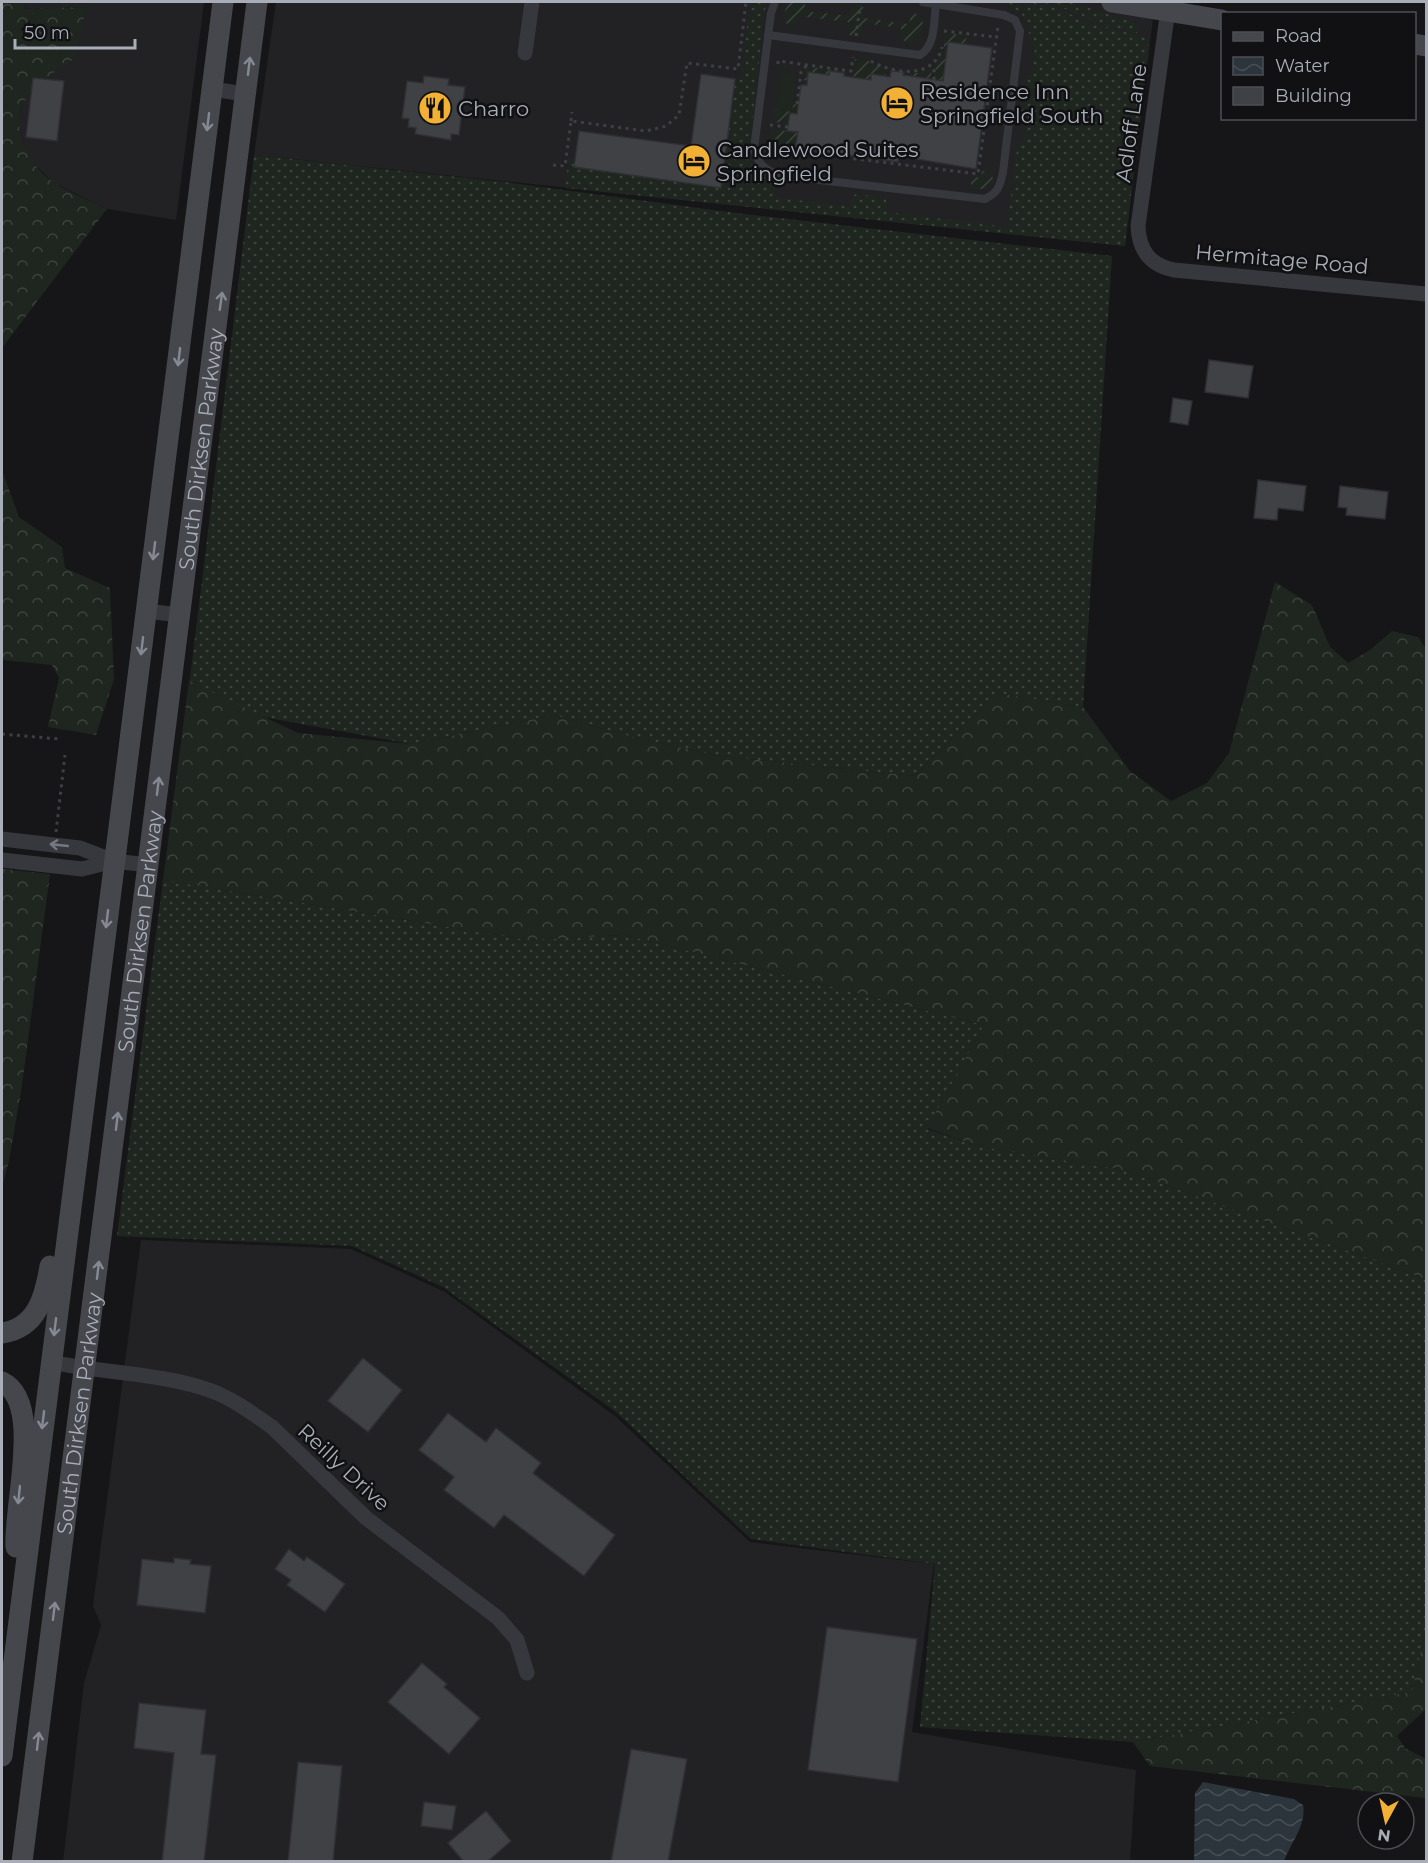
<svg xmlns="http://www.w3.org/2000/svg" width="1428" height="1863" viewBox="0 0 1428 1863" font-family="Montserrat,sans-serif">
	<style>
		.built { fill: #222225 }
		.grass { fill: url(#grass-dots) }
		.forest { fill: url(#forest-crowns) }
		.garden { fill: url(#garden-furrows) }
		.pitch { fill: #1e261f }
		.water { fill: url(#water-waves) }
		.building { fill: #404145; stroke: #303034; stroke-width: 1.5 }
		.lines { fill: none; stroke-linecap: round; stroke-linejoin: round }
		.path { stroke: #3d3f44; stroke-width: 3; stroke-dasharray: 3 4.5; stroke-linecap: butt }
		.service { stroke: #37383d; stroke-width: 8 }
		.minor { stroke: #37383d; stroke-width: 15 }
		.secondary { stroke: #45474d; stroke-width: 21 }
		.oneway { stroke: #858993 }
		.oneway2 { stroke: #757881 }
		.labels { text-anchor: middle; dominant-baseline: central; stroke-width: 5; stroke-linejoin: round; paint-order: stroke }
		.poi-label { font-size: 21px; fill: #a8adb8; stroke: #111113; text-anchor: start }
		.street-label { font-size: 21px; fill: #a8adb8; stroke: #111113 }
	</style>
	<defs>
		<pattern id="grass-dots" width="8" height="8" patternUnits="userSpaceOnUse" patternTransform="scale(1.5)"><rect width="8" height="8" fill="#1e261f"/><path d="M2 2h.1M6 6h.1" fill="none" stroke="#3c433d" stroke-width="1.8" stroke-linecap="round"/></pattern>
		<pattern id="forest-crowns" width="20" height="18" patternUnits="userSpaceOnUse" patternTransform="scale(1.5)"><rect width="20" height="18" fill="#1e261f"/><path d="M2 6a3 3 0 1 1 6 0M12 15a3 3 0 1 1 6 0" fill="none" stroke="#3c433d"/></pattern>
		<pattern id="garden-furrows" width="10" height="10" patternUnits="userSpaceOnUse" patternTransform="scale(1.5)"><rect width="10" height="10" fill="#1e261f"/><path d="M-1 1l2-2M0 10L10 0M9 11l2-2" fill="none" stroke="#3c433d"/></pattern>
		<pattern id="water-waves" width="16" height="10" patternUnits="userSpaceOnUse" patternTransform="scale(1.5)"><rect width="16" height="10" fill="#2c353c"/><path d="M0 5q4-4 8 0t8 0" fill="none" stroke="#485056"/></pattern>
	</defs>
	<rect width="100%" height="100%" fill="#161618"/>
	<g class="built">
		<polygon points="25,2 204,2 176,220 107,209 54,183 29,159 17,126 24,100 43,80 86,7 24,9"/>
		<polygon points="276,2 1155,2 1125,246 254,155"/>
		<polygon points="141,1240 351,1249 445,1292 615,1416 750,1542 934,1564 912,1732 1136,1770 1130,1861 63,1862 84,1683 101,1625 93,1606"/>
	</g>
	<g class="grass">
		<path d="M 750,2 L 766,2 L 748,154 L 755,171 L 775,185 L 774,197 L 851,207 L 852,197 L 856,194 L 886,198 L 887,212 L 1007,227 L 1018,142 L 1024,142 L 1027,116 L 1021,114 L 1026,75 L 1031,76 L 1035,49 C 1027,40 1031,27 1023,16 C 1018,9 1008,6 1003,2 L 1016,2 L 1026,10 L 1028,6 L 1023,2 L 1044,2 L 1089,23 L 1149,38 L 1125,246 L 565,188 L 569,157 L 617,174 L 721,188 L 735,79 L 741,77 Z"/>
		<polygon points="1050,2 1072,2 1134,23 1137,25 1137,33 1098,24"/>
		<polygon points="254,155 505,182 736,213 1112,256 1083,707 996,693 915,776 720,756 632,737 554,715 411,744 187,703"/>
		<polygon points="163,880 528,940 625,935 984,1025 927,1129 978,1146 1124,1170 1426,1279 1426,1628 1412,1692 1133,1742 920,1727 935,1564 751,1539 616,1412 443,1287 352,1246 117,1236"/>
	</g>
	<g class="forest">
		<path d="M 2,2 L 25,2 L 24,9 L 86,7 L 75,58 C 43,80 7,99 23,143 C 29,159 39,172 53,182 C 69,193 90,200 107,209 L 2,348 Z"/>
		<polygon points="2,470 19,517 62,547 65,568 110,588 114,679 96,735 48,727 59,678 52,665 2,660"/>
		<polygon points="1275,582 1312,605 1330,647 1348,663 1370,650 1392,631 1418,637 1426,649 1426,1279 1124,1170 978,1146 927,1128 984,1025 625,935 528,940 163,880 189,681 298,733 411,744 554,715 632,737 720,756 915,776 996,693 1083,707 1130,771 1171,801 1207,783 1229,753"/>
		<polygon points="2,869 50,874 22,1085 9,1161 2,1187"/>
		<polygon points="1426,1628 1426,1709 1397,1736 1405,1748 1426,1759 1425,1798 1150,1766 1133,1742 1412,1692"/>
	</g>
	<g class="garden">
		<path d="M 789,2 L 805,2 L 805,11 L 850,16 L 852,6 L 860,5 L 864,8 L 864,18 L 909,24 L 911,13 L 914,12 L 922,19 C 925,30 922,40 910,43 L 900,39 L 901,28 L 863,23 L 860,35 L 851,36 L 848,33 L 849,22 L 798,16 L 796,25 L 792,27 L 786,23 L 783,15 Z"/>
		<polygon points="946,33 967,35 965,44 949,42 938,119 934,82 936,66 943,51"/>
		<polygon points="855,59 869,61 885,69 885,76 872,74 870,83 854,81 853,72"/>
		<polygon points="810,67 847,72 850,77 844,77 843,73 830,71 829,75 809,72 807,81 803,80 804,70"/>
		<polygon points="932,69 930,81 903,75 904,72 918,73"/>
		<polygon points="793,104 800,105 799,114 788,124 774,122 776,109 792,111"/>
		<polygon points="772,129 798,132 796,148 838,154 770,146"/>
		<polygon points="982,171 992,173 993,181 984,189 971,189 971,176 981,178"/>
	</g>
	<polygon class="pitch" points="780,72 797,74 792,112 776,109"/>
	<path class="water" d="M 1203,1782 L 1294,1799 L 1303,1805 C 1307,1824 1291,1842 1284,1861 L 1194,1861 L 1195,1793 Z"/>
	<g class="building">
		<polygon points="948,42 992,48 976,169 899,156 898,162 795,148 798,132 787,131 790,113 797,114 801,85 807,85 808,72 829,75 830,71 844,73 844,76 871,80 871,74 890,77 891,71 904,72 903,75 943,81"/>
		<polygon points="701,74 735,79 721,188 574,167 579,131 691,146"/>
		<polygon points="424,76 449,79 448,85 465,87 459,135 451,134 451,140 415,134 416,128 408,127 409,119 402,118 407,81 423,83"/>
		<polygon points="33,78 64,81 57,141 26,137"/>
		<polygon points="1209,360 1253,366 1248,398 1205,392"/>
		<polygon points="1173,398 1192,401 1188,425 1170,422"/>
		<polygon points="1258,480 1306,486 1303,511 1278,508 1277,520 1254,518"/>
		<polygon points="1340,486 1388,492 1385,519 1346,515 1347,508 1338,507"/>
		<polygon points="363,1358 402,1390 368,1432 328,1401"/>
		<polygon points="448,1413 486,1442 496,1428 541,1463 533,1473 615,1535 584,1576 504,1515 494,1528 444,1490 454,1477 419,1450"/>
		<polygon points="289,1549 304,1561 307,1557 345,1584 325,1612 287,1585 291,1580 275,1569"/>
		<polygon points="174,1558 191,1560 190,1564 211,1566 205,1613 137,1605 142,1559 174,1563"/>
		<polygon points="827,1627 917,1639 898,1782 808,1770"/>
		<polygon points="422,1663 447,1684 444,1687 480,1718 449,1754 388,1702"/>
		<polygon points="139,1703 206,1710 201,1754 216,1755 204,1862 162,1862 174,1753 134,1748"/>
		<polygon points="631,1749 687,1759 668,1862 611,1862"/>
		<polygon points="298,1762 342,1766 333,1862 288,1862"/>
		<polygon points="424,1802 456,1806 452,1830 421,1826"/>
		<polygon points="486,1811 511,1841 487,1862 464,1862 448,1843"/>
	</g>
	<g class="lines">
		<g class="path">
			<polyline points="944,31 996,37"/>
			<polyline points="856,36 860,6"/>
			<path d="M 871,61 C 894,74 934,80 942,47"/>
			<polyline points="778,64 778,61 851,71 853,57"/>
			<polyline points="797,104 801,72 807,65"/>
			<path d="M 923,104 L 931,101 C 932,89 936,77 933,65"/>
			<polyline points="571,121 572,112"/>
			<polyline points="770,125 788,127"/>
			<polyline points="767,145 767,148 978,174 998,26"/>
			<polyline points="553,165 565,166 571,121 646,131 666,126 679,115 687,63 738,69 746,2"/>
			<polyline points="2,734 59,739"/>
			<polyline points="56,832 65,755"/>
		</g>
		<g class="service">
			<path d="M 775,2 L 771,13 L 754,149 C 758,166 768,172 784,176 L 985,199 C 998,193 1000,186 1003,172 L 1020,31 L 1015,20 L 1004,15 L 923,2"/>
			<path d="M 768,35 L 920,55 C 936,46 934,19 936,3"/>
		</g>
		<g class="minor">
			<path d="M 1169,2 L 1138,226 C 1139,251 1150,265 1174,270 L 1426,294"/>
			<polyline points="525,53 532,2"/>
			<polyline points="212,89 245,94"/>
			<polyline points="146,611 180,615"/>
			<polyline points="2,839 80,848 114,861 148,865"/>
			<polyline points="2,860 82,869 114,861"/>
			<path d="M 51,1362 C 102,1373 159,1373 209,1390 C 232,1398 252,1413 272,1427 L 366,1518 L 498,1618 L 517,1640 L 527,1673"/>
		</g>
		<g class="secondary">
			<polyline points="1112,2 1222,20"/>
			<polyline points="1414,44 1426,46"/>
			<path d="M 2,1333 C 37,1328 45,1297 50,1266"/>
			<path d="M 2,1382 C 44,1402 13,1508 16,1547"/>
			<polyline points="2,1756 223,2"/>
			<path id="s1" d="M 22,1862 L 257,2"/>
		</g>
	</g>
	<defs><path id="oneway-shaft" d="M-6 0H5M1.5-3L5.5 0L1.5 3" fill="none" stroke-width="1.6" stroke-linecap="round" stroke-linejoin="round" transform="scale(1.5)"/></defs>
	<g class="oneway">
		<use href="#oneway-shaft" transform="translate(249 66) rotate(-83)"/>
		<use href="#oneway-shaft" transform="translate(208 122) rotate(97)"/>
		<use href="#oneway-shaft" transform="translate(221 301) rotate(-82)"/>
		<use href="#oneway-shaft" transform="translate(179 357) rotate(97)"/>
		<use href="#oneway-shaft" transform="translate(154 551) rotate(97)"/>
		<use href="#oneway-shaft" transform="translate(142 646) rotate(97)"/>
		<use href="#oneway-shaft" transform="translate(158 786) rotate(-83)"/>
		<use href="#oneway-shaft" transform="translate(107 919) rotate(97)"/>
		<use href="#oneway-shaft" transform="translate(117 1121) rotate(-83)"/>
		<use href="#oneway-shaft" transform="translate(98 1270) rotate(-83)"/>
		<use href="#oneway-shaft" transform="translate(55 1327) rotate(97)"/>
		<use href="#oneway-shaft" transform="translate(43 1420) rotate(97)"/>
		<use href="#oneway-shaft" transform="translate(19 1495) rotate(96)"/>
		<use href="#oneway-shaft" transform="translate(54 1611) rotate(-83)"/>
		<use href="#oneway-shaft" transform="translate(38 1741) rotate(-83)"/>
	</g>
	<use class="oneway2" href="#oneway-shaft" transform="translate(59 845) rotate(-174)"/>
	<defs>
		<symbol id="hotel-disc" viewBox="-11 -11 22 22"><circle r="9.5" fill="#f2b134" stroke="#111113"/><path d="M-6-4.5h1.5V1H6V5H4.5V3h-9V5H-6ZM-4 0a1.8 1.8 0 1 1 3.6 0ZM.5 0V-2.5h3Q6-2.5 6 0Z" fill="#111"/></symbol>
		<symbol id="restaurant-disc" viewBox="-11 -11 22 22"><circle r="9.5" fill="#f2b134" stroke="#111113"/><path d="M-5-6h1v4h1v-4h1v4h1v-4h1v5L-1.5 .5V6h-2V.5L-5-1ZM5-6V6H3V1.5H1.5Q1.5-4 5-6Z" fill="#111"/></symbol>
	</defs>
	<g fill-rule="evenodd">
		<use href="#hotel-disc" x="878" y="84" width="38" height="38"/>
		<use href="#restaurant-disc" x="416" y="89" width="38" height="38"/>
		<use href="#hotel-disc" x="675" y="142" width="38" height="38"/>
	</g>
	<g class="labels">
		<g class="poi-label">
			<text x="920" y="91">Residence Inn<tspan x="920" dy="24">Springfield South</tspan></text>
			<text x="458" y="108">Charro</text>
			<text x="717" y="149">Candlewood Suites<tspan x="717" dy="24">Springfield</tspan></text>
		</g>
		<g class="street-label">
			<text transform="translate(1131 123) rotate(-82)">Adloff Lane</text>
			<text transform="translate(1282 259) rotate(5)">Hermitage Road</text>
			<text stroke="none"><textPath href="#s1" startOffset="1424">South Dirksen Parkway</textPath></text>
			<text stroke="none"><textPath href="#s1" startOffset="938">South Dirksen Parkway</textPath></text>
			<text stroke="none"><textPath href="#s1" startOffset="452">South Dirksen Parkway</textPath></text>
			<text transform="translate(344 1467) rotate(43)">Reilly Drive</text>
		</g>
	</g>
	<rect width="1428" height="1863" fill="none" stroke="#a8adb8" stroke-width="6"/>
	<rect x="1221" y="12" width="195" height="108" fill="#111113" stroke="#4d4f55" stroke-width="1.5"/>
	<rect x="1233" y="32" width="30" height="9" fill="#45474d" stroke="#4d4f55" stroke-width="1.5"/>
	<text x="1275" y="42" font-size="18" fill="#a8adb8">Road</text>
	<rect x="1233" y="57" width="30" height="18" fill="url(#water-waves)" stroke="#4d4f55" stroke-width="1.5"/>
	<text x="1275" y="72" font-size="18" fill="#a8adb8">Water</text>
	<rect x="1233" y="87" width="30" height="18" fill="#404145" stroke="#4d4f55" stroke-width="1.5"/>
	<text x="1275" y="102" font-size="18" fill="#a8adb8">Building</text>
	<g transform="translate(1386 1821) rotate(188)"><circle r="28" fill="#111113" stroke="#4d4f55" stroke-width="1.5"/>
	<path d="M0-4.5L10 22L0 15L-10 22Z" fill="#f2b134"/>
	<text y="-9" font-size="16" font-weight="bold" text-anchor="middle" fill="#a8adb8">N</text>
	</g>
	<path d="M15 39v9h120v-9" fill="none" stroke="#a8adb8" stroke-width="3"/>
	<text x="24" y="39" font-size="18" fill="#a8adb8" stroke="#111113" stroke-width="4.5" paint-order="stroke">50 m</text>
</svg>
